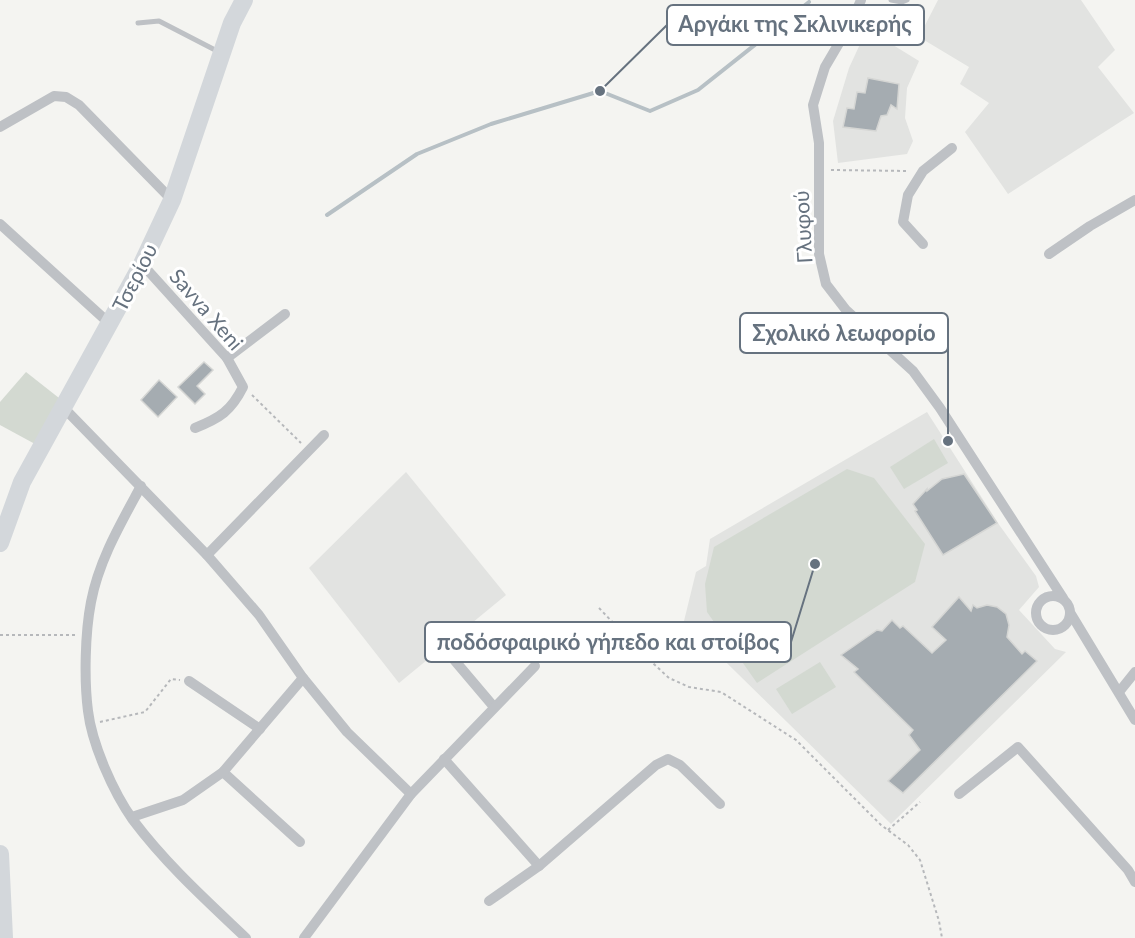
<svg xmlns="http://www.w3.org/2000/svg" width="1135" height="938" viewBox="0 0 1135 938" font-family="Lato,sans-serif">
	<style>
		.built { fill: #e2e3e1 }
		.green { fill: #d3d9d1 }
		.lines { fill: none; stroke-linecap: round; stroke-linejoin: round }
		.stream { stroke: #b7c0c5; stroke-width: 4 }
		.building { fill: #a5acb1; stroke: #d5d6d4; stroke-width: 1.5 }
		.path { stroke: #b6b8bb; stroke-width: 2; stroke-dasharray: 3 3; stroke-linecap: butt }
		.lane { stroke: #bec1c5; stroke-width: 5 }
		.street { stroke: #bec1c5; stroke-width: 10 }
		.primary { stroke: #d3d7db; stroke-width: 18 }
		.labels { text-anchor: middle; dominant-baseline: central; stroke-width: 6; stroke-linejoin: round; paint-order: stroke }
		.street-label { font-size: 21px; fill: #66727f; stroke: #fff }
		.leader { fill: none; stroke: #66727f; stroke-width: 2 }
		.callout-dot { fill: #66727f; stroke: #fff; stroke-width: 2 }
		.callout { fill: #fff; stroke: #66727f; stroke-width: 2 }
		.callout-label { font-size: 22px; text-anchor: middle; font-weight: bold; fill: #66727f }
	</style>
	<rect width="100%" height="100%" fill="#f4f4f1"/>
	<g class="built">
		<polygon points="938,0 1081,0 1115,50 1098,67 1134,113 1008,194 965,132 989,103 960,84 969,67 919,37"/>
		<polygon points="867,29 919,61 907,88 905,118 913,141 907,154 838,163 833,121 849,68"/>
		<polygon points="927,412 1000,526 1036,576 1039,587 1019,610 1055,649 1066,652 891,824 684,621 696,572 706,566 710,539"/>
		<polygon points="406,472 506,595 399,683 309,568"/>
	</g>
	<g class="green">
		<polygon points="26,372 59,398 35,444 0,425 0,402"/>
		<polygon points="934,439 948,463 904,489 890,467"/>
		<polygon points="847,469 874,478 925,544 915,582 757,683 707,612 705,584 714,547"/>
		<polygon points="820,662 836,687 792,714 776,689"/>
	</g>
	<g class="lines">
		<polyline class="stream" points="327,215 417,154 491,124 600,91 650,111 698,90 809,2"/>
	</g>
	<g class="building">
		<polygon points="868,78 899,84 897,109 891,105 887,115 881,116 876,131 843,127 847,108 854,109 857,92 865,93"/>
		<polygon points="204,362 213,370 197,386 205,394 195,404 178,387"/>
		<polygon points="159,380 177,397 158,417 141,400"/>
		<polygon points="964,474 997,523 943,555 915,511 917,510 913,504 927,489 927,491 942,479"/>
		<polygon points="959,597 971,611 973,605 977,608 987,605 997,607 1006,614 1009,625 1007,637 1022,654 1025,651 1037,661 903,793 888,781 920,750 909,735 913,730 854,672 858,669 841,655 877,630 882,631 892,620 900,628 903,626 932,653 946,640 932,627"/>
	</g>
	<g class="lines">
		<g class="path">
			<polyline points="831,170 909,171"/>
			<polyline points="252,395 301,443"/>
			<polyline points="599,608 643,654 669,678 689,687 721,692 796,740 881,825 908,845 920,860 939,921 942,938"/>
			<polyline points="0,635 75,635"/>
			<polyline points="100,722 145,712 171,679 180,680"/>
			<polyline points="888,830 920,802"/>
		</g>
		<g class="lane">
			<polyline points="891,0 902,2 907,0"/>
			<polyline points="138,23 159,21 219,52"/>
		</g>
		<g class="street">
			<polyline points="861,0 852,21 825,67 813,105 819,143 819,254 826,284 846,310 913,371 940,408 1063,598"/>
			<polyline points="0,127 54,96 66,97 79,105 172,200"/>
			<polyline points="0,224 110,324"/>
			<polyline points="923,244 903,222 908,195 923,171 952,148"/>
			<polyline points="1049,254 1090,226 1135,200"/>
			<path d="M 142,264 L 227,358 L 243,387 C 231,411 220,418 195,428"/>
			<polyline points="227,358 285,314"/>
			<polyline points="63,407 207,555 259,615 303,678 347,732 411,794"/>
			<path d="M 141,486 C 121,523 99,560 91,602 C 85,633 84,680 88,711 C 92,744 113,792 133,820 C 166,864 206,900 246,938"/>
			<polyline points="207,555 324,435"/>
			<circle cx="1053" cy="613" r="17"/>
			<polyline points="1071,614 1135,720"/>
			<polyline points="450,655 494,707"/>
			<polyline points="189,681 260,729"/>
			<polyline points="1119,692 1135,672"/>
			<polyline points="444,759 539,866"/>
			<polyline points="223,772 300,842"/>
			<polyline points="959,794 1018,747 1128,870 1135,882"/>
			<polyline points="132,817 183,800 223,772 303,678"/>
			<polyline points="489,901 539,866 656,765 668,759 680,765 720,804"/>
			<polyline points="304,938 411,794 535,666"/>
		</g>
		<g class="primary">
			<polyline points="0,543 22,482 142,264 172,200 232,23 244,0"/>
			<polyline points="0,854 4,938"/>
		</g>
	</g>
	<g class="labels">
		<g class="street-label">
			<text transform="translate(802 227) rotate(-93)">Γλυφού</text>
			<text transform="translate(134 277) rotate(-63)">Τσερίου</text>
			<text transform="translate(207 309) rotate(49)">Savva Xeni</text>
		</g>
	</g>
	<path class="leader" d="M600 91L667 25M948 441L948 333M815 564L791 642"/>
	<g class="callout-dot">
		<circle cx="600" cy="91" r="6"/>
		<circle cx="948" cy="441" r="6"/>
		<circle cx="815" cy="564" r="6"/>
	</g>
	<g class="callout">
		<rect x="667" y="5" width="257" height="40" rx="6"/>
		<rect x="740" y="313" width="208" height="40" rx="6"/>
		<rect x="425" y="622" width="366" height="40" rx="6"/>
	</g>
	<g class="callout-label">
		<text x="795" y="32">Αργάκι της Σκλινικερής</text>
		<text x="844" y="341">Σχολικό λεωφορίο</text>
		<text x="608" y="650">ποδόσφαιρικό γήπεδο και στοίβος</text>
	</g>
</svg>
